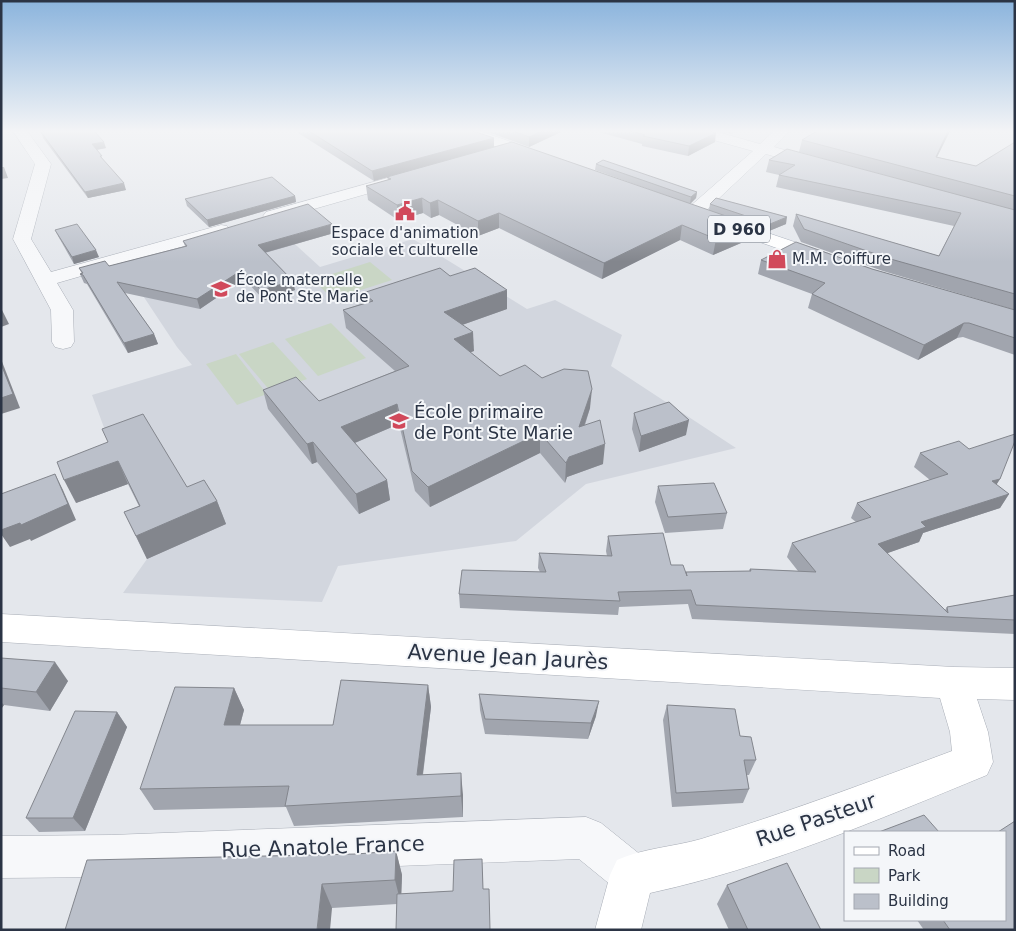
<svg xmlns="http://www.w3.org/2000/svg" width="1016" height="931" viewBox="0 0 1016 931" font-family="'DejaVu Sans',sans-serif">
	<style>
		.built { fill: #d2d6de }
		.green { fill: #c9d6c5 }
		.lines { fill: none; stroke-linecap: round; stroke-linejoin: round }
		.street-casing { stroke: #a9aeb7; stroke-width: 1 }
		.secondary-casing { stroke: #a9aeb7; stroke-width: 1 }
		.primary-casing { stroke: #a3abb8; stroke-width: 1 }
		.street { fill: #f7f8fa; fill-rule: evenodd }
		.secondary { fill: #fff; fill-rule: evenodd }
		.primary { fill: #fff; fill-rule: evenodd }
		.wall { fill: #a1a5ae }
		.shaded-wall { fill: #83868d }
		.building { fill: #bbc0ca; stroke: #83868d }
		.labels { text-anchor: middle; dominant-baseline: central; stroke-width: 4; stroke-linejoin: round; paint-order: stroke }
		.far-poi-label { font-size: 15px; fill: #2b3445; stroke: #f4f6f9; text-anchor: start }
		.shield { fill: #f4f6f9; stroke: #676e7b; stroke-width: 1 }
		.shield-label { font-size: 16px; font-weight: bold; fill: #2b3445 }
		.poi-label { font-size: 18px; fill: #2b3445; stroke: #f4f6f9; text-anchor: start }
		.near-street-label { font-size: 21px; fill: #2b3445; stroke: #f4f6f9 }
	</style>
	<rect width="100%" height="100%" fill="#e4e7ec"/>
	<polygon class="built" points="274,225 320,267 413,239 527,309 555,300 622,335 611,366 736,448 586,484 516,541 338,566 322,602 123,593 147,559 135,535 150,529 113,452 92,395 192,365 177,347 122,264"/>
	<g class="green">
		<polygon points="370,262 392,280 333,299 313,280"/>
		<polygon points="331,323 366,358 318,376 285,339"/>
		<polygon points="273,342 307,379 271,392 239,354"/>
		<polygon points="236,354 267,394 237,405 206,364"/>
	</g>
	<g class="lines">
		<defs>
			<g id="street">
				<polygon points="13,131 27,131 51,164 31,239 51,272 221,225 227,226 230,230 227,234 57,283 73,310 74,342 71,347 63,349 55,347 52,342 51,310 13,239 35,164"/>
				<polygon points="690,131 714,131 760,144 774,131 790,131 774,147 821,160 823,163 821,166 815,168 766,154 699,217 693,218 687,217 684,213 687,209 753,151 692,134"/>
				<polygon points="402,174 408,176 410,179 408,182 272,221 266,220 263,216 266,212"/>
				<polygon points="586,817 601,823 647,860 654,875 647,890 632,897 617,890 579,859 111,877 1,878 1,836 111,835"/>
			</g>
			<path id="secondary" d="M 1,614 L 954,667 L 1015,668 L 1015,700 L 977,699 L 988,732 L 993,762 L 987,775 C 877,820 766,868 650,893 L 641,930 L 595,930 L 610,875 L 617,860 C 644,848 673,847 701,839 C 786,813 869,782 952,751 L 950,732 L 940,698 L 1,642 Z"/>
			<g id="primary">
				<polygon points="458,131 480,131 545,154 548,157 545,160 535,160 460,134"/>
				<polygon points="715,215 830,254 833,258 830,262 823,264 816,262 709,224 706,220 709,216"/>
			</g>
		</defs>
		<use href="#street" class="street-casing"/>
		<use href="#secondary" class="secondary-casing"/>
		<use href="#primary" class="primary-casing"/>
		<use href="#street" class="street"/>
		<use href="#secondary" class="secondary"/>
		<use href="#primary" class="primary"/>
	</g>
	<g class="wall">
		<polygon points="295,131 473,131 494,147 709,210 710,204 786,224 769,231 752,225 748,240 713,255 680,240 602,279 499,228 478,236 439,215 431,218 423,213 398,220 368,200 366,186 388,180 387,177 374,181"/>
		<polygon points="485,131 563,131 529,147"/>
		<polygon points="595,131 711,131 715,142 688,156 642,146 642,144"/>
		<polygon points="722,131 737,131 731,134"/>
		<polygon points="950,131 937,157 976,166 1015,142 1015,310 883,271 801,242 793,226 796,214 939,256 954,226 776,187 779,175 766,172 769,160 921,185 799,152 802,140"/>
		<polygon points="41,132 106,148 97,150 104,161 126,190 88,198 43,138"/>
		<polygon points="596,164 697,192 696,198 690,204 595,170"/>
		<polygon points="295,196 296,202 209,227 187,206 185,199"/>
		<polygon points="55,230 99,257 74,264 58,236"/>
		<polygon points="334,233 265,253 295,290 264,300 244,279 200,309 125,293 154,334 158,344 128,353 87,284 84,283 80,274 82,274 79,268 109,266 185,246 183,241"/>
		<polygon points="761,260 872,269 1015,310 1015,355 963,337 957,338 918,360 808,308 812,294 758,274"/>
		<polygon points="450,276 507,309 462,325 474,351 470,352 500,376 542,378 590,408 585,425 603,464 567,477 565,483 540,453 430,507 415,491 399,424 355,443 387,480 390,500 359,514 317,462 312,464 268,409 263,390 319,401 395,371 346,328 343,310 364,303 363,293"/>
		<polygon points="634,413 686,435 639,452 632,429"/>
		<polygon points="108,442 187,487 217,501 226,524 147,559 124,512 139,506 128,484 76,503"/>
		<polygon points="920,453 1000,479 996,485 1009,494 1000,508 923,533 919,542 887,553 945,610 947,607 1015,595 1015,634 692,619 688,604 619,607 618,615 460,608 459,594 540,572 538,568 539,553 607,556 606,551 608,536 686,572 749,571 750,569 798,571 787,557 792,543 856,522 851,518 857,503 930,480 914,467"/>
		<polygon points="658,486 727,513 723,529 665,533 655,502"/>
		<polygon points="1,658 68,681 50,711 4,705 1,709"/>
		<polygon points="428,685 431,707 423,775 463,795 463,817 294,826 286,807 154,810 140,789 234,688 244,710 240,725 333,725"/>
		<polygon points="479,694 596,716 588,739 485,734 480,710"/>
		<polygon points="667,705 740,736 756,760 749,775 747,775 749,789 743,803 672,807 663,720"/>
		<polygon points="117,712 127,727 85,831 39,832 26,818"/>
		<polygon points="396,851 402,875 401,894 453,891 483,872 483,889 397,904 332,908 65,930 356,854"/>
		<polygon points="727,885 821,930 729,930 717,904"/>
		<polygon points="917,920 1005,920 1015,930 924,930"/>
	</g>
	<g class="shaded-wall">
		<polygon points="542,131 563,131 529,147 529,137"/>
		<polygon points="948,131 950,131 931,169 936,157"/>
		<polygon points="716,133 715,142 688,156 689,146"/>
		<polygon points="494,138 494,148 374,181 372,171"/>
		<polygon points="104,142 106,148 94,150 92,144"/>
		<polygon points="1,167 4,167 8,178 1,179"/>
		<polygon points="124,183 126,190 88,198 85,192"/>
		<polygon points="697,192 696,198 690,204 691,197"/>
		<polygon points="295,196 296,202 209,227 207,220"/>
		<polygon points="422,198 423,213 398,220 397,205"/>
		<polygon points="438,200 439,215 431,218 430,203"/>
		<polygon points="499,213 499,228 478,236 478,221"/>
		<polygon points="787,217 786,224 769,231 770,224"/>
		<polygon points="332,224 334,233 260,254 258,245"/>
		<polygon points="682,225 680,240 602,279 604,263"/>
		<polygon points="752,225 748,240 713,255 716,239"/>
		<polygon points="96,250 99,257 74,264 72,257"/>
		<polygon points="242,270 244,279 200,309 197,299"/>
		<polygon points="293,281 295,290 264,300 261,290"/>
		<polygon points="507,290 507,309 445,331 444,312"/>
		<polygon points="1,308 9,324 1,327"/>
		<polygon points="964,323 957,338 918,360 924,345"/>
		<polygon points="473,332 474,351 455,358 454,339"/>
		<polygon points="154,334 158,344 128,353 124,343"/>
		<polygon points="1,359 20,408 1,414"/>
		<polygon points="592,389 590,408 577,447 579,427"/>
		<polygon points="397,404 399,424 345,447 341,427"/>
		<polygon points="689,420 686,435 639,452 641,436"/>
		<polygon points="540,433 540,453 430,507 428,487"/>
		<polygon points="313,442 317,462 312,464 307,444"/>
		<polygon points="605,444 603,464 567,477 565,483 566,463 569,457"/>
		<polygon points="118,461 128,484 76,503 64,480"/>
		<polygon points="55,474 63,490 76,520 31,541 30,539 10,547 1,534 1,530"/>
		<polygon points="1000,479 991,493 992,481"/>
		<polygon points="387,480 390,500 359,514 356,494"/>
		<polygon points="1009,494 1000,508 923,533 919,542 871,559 878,544 921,522"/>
		<polygon points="217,501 226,524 147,559 136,536"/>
		<polygon points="55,662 68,681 50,711 36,692"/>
		<polygon points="428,685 431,707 420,796 417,775"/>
		<polygon points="234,688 244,710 234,747 224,725"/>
		<polygon points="599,701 596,716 588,739 591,723"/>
		<polygon points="1,702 4,705 1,709"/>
		<polygon points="117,712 127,727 85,831 73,818"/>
		<polygon points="461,773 463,795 463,817 461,796"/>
		<polygon points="396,851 402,875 401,904 395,880"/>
		<polygon points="322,884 332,908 330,930 317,930"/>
	</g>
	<g class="building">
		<polygon points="45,131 94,131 104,142 92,144 102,156 100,156 124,183 85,192 41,132"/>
		<polygon points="309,131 473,131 494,138 372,171"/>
		<polygon points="513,131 542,131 529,137"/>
		<polygon points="631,131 711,131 716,133 689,146 643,136 645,135"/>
		<polygon points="817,131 948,131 936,157 976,166 1015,142 1015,196 802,140"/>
		<polygon points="512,142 752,225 716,239 682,225 604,263 499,213 478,221 438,200 430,203 422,198 397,205 366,186 391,179 387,177"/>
		<polygon points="787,149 1015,210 1015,294 887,258 804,229 796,214 939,256 961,213 779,175 795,165 769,160"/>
		<polygon points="603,160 697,192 691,197 596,164"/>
		<polygon points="272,177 295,196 207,220 185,199"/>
		<polygon points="716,198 787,217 770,224 710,204"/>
		<polygon points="308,204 332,224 258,245 293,281 261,290 242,270 197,299 117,282 154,334 124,343 83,275 80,274 83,273 79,268 105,261 109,266 187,246 183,241"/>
		<polygon points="77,224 96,250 72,257 55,230"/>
		<polygon points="796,242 872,269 1015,310 1015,338 969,323 964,323 924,345 812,294 825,283 761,260"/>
		<polygon points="440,268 450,276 475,268 507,290 444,312 473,332 454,339 500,376 525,365 542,378 564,369 588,371 592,389 579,427 600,420 605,444 569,457 566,463 540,433 428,487 412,471 397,404 341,427 387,480 356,494 313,442 307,444 263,390 296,377 319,401 409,366 343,310 373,301 363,293"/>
		<polygon points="1,364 13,394 1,398"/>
		<polygon points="669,402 689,420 641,436 634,413"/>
		<polygon points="143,414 187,487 204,480 217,501 136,536 124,512 140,506 118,461 64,480 57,462 108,442 102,429"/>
		<polygon points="1015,434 1015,441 1000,479 992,481 1009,494 921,522 926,527 878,544 948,613 947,607 1015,595 1015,620 696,605 691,590 618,592 620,601 459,594 462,570 546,572 539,553 612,556 608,536 663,533 671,565 683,565 687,576 686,572 751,571 750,569 816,572 792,543 871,517 857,503 948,474 920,453 959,441 969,449"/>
		<polygon points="55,474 68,504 21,525 20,523 1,530 1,494"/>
		<polygon points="714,483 727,513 668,517 658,486"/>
		<polygon points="1,658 55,662 36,692 1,688"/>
		<polygon points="341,680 428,685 417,775 461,773 461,796 285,806 289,786 140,789 175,687 234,688 224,725 333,725"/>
		<polygon points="479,694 599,701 591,723 485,719"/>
		<polygon points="667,705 735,709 740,736 751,737 756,760 744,760 749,789 676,793"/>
		<polygon points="75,711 117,712 73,818 26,818"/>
		<polygon points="924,815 939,832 879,832"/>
		<polygon points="1015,821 1015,930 950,930 943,920 1005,920 1005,832 998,832"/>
		<polygon points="396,851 395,880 322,884 317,930 65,930 87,860 356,854"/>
		<polygon points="482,859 483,889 489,889 490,930 396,930 397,894 453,891 454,860"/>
		<polygon points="787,863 821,930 748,930 727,885"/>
	</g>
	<linearGradient id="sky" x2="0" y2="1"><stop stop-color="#8bb4dd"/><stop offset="0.5" stop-color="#f3f4f6"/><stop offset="1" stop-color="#f3f4f6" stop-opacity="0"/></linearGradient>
	<rect width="1016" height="262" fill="url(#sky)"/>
	<defs>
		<symbol id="civic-bare" viewBox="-9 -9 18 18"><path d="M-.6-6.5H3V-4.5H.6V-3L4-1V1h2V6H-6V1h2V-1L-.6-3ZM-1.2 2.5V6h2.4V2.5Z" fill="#d1495b" stroke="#f4f6f9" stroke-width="2.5" paint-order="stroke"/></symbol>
		<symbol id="shop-bare" viewBox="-9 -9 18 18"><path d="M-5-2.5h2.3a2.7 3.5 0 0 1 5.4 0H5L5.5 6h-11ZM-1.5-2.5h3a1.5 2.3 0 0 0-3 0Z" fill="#d1495b" stroke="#f4f6f9" stroke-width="2.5" paint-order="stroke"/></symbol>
		<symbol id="school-bare" viewBox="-9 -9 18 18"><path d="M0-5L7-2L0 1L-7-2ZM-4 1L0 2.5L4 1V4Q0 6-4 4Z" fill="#d1495b" stroke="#f4f6f9" stroke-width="2.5" paint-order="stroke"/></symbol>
	</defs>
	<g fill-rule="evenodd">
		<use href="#civic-bare" x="391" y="197" width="28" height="28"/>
		<use href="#shop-bare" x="763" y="245" width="28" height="28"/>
		<use href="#school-bare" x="207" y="275" width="28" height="28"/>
		<use href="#school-bare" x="385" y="407" width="28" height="28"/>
	</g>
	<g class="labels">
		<g class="far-poi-label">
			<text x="405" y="233" text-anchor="middle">Espace d'animation<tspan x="405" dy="17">sociale et culturelle</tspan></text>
			<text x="792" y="259">M.M. Coiffure</text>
			<text x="236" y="280">École maternelle<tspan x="236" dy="17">de Pont Ste Marie</tspan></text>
		</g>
		<rect class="shield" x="708" y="215.5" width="62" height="27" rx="4"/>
		<g class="shield-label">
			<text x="739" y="229">D 960</text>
		</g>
		<g class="poi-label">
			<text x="414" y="411">École primaire<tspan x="414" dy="21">de Pont Ste Marie</tspan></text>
		</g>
		<g class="near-street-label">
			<text transform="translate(508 657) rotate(3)">Avenue Jean Jaurès</text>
			<text transform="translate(816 820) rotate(-19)">Rue Pasteur</text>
			<text transform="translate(323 847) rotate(-2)">Rue Anatole France</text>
		</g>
	</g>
	<rect width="1016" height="931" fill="none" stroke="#2b3445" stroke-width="5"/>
	<rect x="844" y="831" width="162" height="90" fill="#f4f6f9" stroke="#a4a8b1"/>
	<rect x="854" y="847" width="25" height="8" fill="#ffffff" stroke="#a4a8b1"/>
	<text x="888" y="856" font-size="15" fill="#2b3445">Road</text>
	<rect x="854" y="868" width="25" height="15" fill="#c9d6c5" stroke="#a4a8b1"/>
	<text x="888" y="881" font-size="15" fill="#2b3445">Park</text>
	<rect x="854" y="894" width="25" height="15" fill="#bbc0ca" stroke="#a4a8b1"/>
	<text x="888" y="906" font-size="15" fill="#2b3445">Building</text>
</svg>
